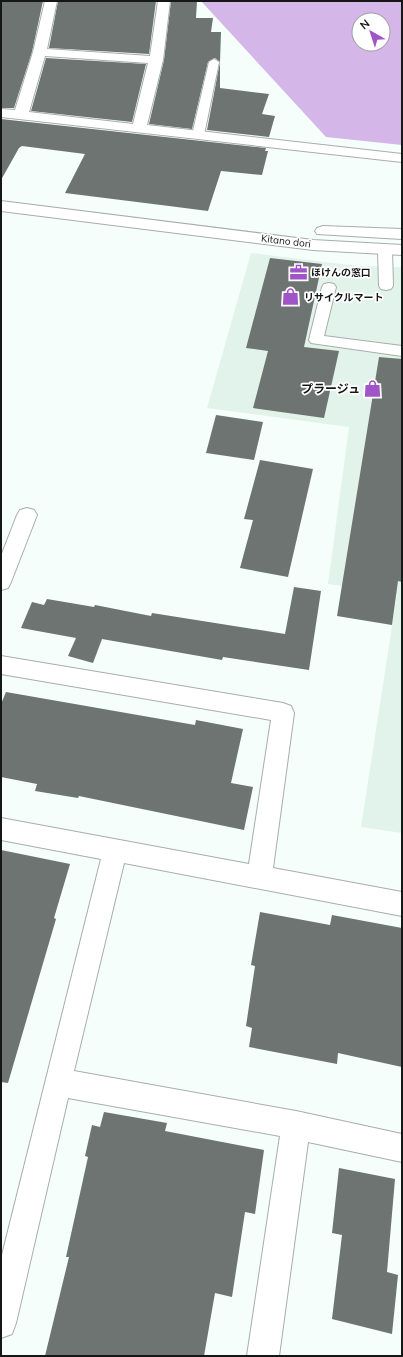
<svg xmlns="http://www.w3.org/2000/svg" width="403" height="1357" viewBox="0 0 403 1357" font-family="Mulish,'Noto Sans JP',sans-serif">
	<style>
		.built { fill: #e2f3eb }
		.forest { fill: #d5b6e9; fill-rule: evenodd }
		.building { fill: #6d7471 }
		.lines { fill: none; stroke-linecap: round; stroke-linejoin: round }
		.lane-casing { stroke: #a7aeab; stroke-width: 2 }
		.street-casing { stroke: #a7aeab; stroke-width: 2 }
		.secondary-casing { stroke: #a7aeab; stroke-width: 2 }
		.lane { fill: #fff; fill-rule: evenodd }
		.street { fill: #fff; fill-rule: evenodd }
		.secondary { fill: #fff; fill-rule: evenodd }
		.labels { text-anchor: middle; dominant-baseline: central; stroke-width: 3.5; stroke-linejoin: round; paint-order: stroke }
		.far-street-label { font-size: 10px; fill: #151716; stroke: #fff }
		.far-poi-label { font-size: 10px; font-weight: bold; fill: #151716; stroke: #fff; text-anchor: start }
		.poi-label { font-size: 12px; font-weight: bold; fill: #151716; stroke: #fff; text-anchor: end }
	</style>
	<rect width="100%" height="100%" fill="#f5fefa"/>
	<polygon class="built" points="251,253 358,266 402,267 402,833 361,827 397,594 328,584 349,427 207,408"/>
	<path class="forest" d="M 201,1 L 402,1 L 402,145 L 326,137 ZM 359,20 L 383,20 L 383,44 L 359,44 Z"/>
	<g class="building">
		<polygon points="1,1 43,1 32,52 14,108 1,108"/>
		<polygon points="58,1 156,1 149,54 49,48"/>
		<polygon points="171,1 197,1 196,18 213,18 211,32 221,32 220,62 215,58 208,62 192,129 149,124 164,60"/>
		<polygon points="46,58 146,64 132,122 31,111"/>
		<polygon points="220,62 220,88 269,94 262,114 275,116 269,137 207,130"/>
		<polygon points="1,119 266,148 265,151 268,151 262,175 221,171 208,211 169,206 65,193 85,154 22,146 19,148 1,180"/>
		<polygon points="270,258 322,264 304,347 339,351 324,418 253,408 268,351 246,348"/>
		<polygon points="379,357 402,359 402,582 398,581 392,625 337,616"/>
		<polygon points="216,415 263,422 254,460 206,453"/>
		<polygon points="260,460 313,469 288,577 240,568 253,520 244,519"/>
		<polygon points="294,587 321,591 309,670 223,657 222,660 102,639 93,663 68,656 76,638 21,628 32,602 44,605 47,599 94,607 95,605 151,616 152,613 285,634"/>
		<polygon points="6,692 195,725 196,720 243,729 231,783 253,787 244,830 79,796 78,798 35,791 37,784 1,777 1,704"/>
		<polygon points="1,850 70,864 54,918 56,919 8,1083 1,1082"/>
		<polygon points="260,912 330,925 332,915 402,928 402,1067 338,1053 337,1064 249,1047 252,1028 246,1026 255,966 251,965"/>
		<polygon points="104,1112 167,1123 165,1131 264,1150 255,1214 245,1212 232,1297 215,1293 204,1356 45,1356 69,1257 66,1257 88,1157 85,1156 92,1125 100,1127"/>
		<polygon points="339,1168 395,1179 387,1272 398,1275 392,1334 332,1319 342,1235 332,1233"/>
	</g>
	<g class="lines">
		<defs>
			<g id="lane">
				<polygon points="214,59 219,62 204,135 202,138 194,138 192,135 209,62"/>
				<polygon points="385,246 390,247 392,250 393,286 391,289 386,290 381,289 379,286 378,250 380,247"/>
				<polygon points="329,283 334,284 336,287 324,336 402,346 402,356 311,343 309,340 322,287 324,284"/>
			</g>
			<g id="street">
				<path d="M 45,1 L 57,1 L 47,49 L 150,56 L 158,1 L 170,1 L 163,60 L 147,125 L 402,154 L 402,162 L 1,117 L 1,109 L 15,110 L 33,52 ZM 45,56 L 148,63 L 133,124 L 29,112 Z"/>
				<polygon points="27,508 34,510 37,515 11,582 8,588 1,590 1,556 17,515 20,510"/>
				<polygon points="1,656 283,703 291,706 294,713 273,868 402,892 402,916 124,863 74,1071 296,1111 402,1134 402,1162 308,1142 279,1356 247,1356 280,1136 68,1098 16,1323 12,1334 1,1338 1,1259 101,859 1,840 1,818 249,864 271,720 1,674"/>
			</g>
			<g id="secondary">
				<polygon points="1,201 313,240 402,245 402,255 313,250 1,211"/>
				<polygon points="323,226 402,229 402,239 317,234 315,231 317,228"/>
			</g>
		</defs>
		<use href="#lane" class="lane-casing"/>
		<use href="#street" class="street-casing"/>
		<use href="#secondary" class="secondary-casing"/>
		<use href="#lane" class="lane"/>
		<use href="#street" class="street"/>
		<use href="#secondary" class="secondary"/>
	</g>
	<defs>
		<symbol id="office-bare" viewBox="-9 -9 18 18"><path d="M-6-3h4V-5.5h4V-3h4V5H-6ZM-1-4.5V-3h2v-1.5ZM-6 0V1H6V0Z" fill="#9f54c7" stroke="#fff" stroke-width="2.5" paint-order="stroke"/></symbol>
		<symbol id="shop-bare" viewBox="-9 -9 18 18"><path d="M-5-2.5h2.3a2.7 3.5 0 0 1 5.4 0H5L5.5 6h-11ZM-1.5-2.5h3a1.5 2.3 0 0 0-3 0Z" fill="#9f54c7" stroke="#fff" stroke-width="2.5" paint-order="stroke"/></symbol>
	</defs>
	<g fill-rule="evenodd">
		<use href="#office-bare" x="286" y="260" width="25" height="25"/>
		<use href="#shop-bare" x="278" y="284" width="25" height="25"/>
		<use href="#shop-bare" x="360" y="376" width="25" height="25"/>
	</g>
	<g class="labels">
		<g class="far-street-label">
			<text transform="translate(286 241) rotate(7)">Kitano dori</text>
		</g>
		<g class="far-poi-label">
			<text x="311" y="272">ほけんの窓口</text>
			<text x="304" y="297">リサイクルマート</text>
		</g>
		<g class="poi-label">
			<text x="360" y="388">プラージュ</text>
		</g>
	</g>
	<rect width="403" height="1357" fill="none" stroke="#151716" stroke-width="4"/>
	<g transform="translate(371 32) rotate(321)"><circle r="19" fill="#ffffff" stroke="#a1a2a2"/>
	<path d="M0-3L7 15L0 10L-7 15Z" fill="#9f54c7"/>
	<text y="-6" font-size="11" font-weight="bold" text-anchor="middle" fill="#151716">N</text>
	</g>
</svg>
